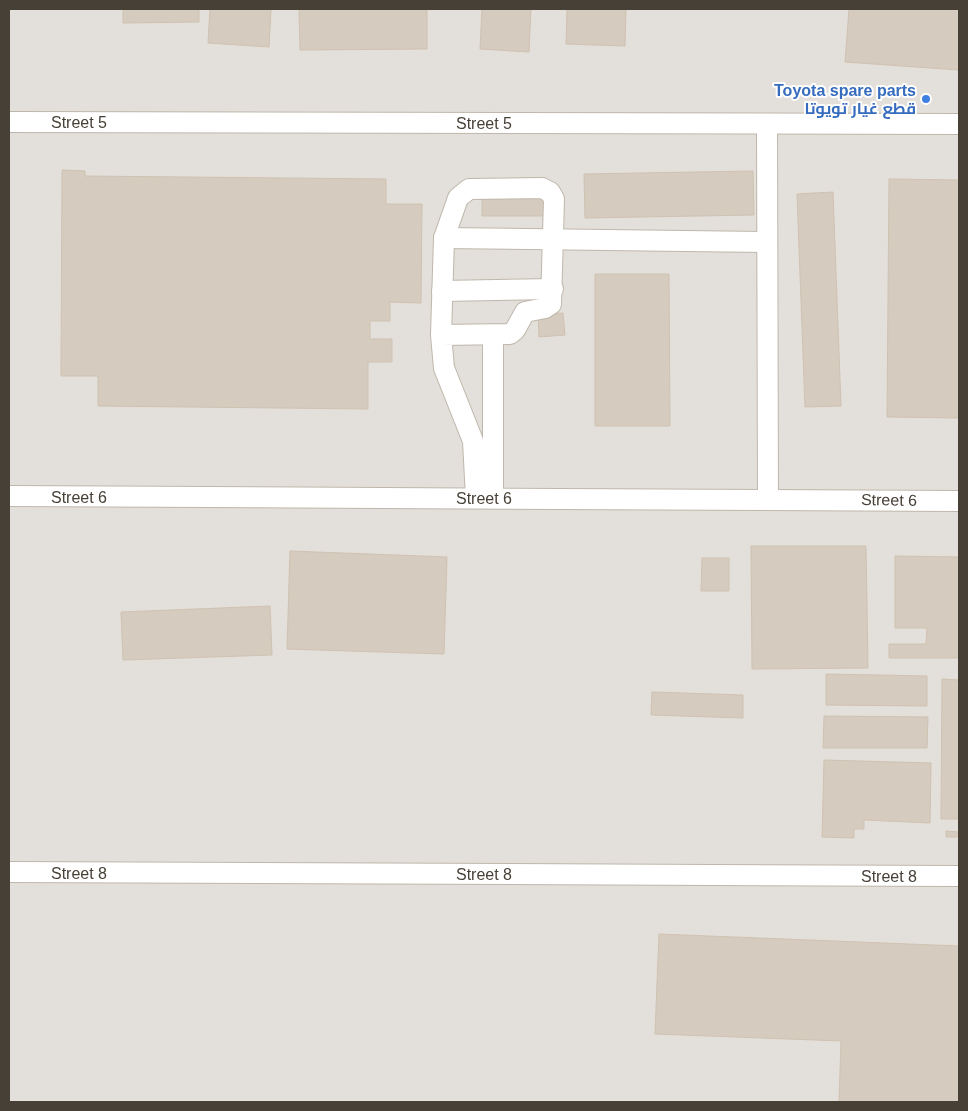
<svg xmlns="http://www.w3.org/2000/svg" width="968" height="1111" viewBox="0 0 968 1111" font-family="Helvetica,Cairo,sans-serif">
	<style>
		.industrial { fill: #e3dfda }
		.building { fill: #d5cbbe; stroke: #d0c2b1 }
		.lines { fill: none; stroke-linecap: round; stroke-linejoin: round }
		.minor-casing { stroke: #bfb7ab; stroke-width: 22 }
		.minor { stroke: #fff; stroke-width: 20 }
		.shop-dot { fill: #3f7fe0; stroke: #fff; stroke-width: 2 }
		.labels { text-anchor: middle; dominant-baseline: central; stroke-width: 4; stroke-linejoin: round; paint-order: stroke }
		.shop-label { font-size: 16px; font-weight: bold; fill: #366cbe; stroke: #fff; text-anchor: end }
		.street-label { font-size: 16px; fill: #474037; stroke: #fff }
	</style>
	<rect width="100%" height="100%" fill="#f4f0e9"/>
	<rect class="industrial" x="9" y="9" width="950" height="1093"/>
	<g class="building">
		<polygon points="123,9 199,9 199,22 123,23"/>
		<polygon points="210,9 271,9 269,47 208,43"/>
		<polygon points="299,9 427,9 427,49 300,50"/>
		<polygon points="482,9 531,9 529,52 480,49"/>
		<polygon points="567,9 626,9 625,46 566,44"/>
		<polygon points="849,9 959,9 959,70 845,62"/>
		<polygon points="62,170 85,171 85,176 386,179 386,204 422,204 421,303 390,302 390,321 370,321 370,339 392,339 392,362 368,362 368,409 98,406 98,376 61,376"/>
		<polygon points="753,171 754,215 585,218 584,174"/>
		<polygon points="889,179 959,180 959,418 887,417"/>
		<polygon points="833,192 841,406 805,407 797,194"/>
		<rect x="482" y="194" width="65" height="22"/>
		<polygon points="595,274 669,274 670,426 595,426"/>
		<polygon points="563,313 565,335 539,337 538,315"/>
		<polygon points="751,546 866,546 868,668 752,669"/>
		<polygon points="290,551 447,557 444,654 287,649"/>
		<polygon points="895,556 959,557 959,658 889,658 889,644 926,644 927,628 895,628"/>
		<polygon points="702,558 729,558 729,591 701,591"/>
		<polygon points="270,606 272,655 123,660 121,612"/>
		<polygon points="826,674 927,676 927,706 826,705"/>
		<polygon points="942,679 959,680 959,819 941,819"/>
		<polygon points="652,692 743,695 743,718 651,715"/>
		<polygon points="824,716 928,717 927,748 823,748"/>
		<polygon points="824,760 931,763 930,823 864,820 864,829 854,829 854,838 822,837"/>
		<polygon points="946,831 959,832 959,837 946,837"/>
		<polygon points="659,934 959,946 959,1102 839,1102 841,1041 655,1034"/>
	</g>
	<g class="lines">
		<defs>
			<g id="minor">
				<polyline points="9,122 959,124"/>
				<polyline points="767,124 768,499"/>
				<polyline points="444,238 767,242"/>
				<polyline points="442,291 553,289"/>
				<polyline points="441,335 510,334 515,330 525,312 545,308 551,304 554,199 550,192 542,188 469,189 458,198 444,238 441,335 444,368 473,441 476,498"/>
				<polyline points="493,335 493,498"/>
				<polyline points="9,496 959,501"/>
				<polyline points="9,872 959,876"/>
			</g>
		</defs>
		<use href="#minor" class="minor-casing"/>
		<use href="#minor" class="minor"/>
	</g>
	<circle class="shop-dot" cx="926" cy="99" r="5"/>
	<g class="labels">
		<g class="shop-label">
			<text x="916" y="90">Toyota spare parts<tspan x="916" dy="18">قطع غيار تويوتا</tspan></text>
		</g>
		<g class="street-label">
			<text x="79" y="122">Street 5</text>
			<text x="484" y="123">Street 5</text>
			<text x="79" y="497">Street 6</text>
			<text x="484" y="498">Street 6</text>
			<text transform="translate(889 500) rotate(1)">Street 6</text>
			<text x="79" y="873">Street 8</text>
			<text x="484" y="874">Street 8</text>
			<text x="889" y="876">Street 8</text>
		</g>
	</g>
	<rect width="968" height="1111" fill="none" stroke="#474037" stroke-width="20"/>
</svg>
